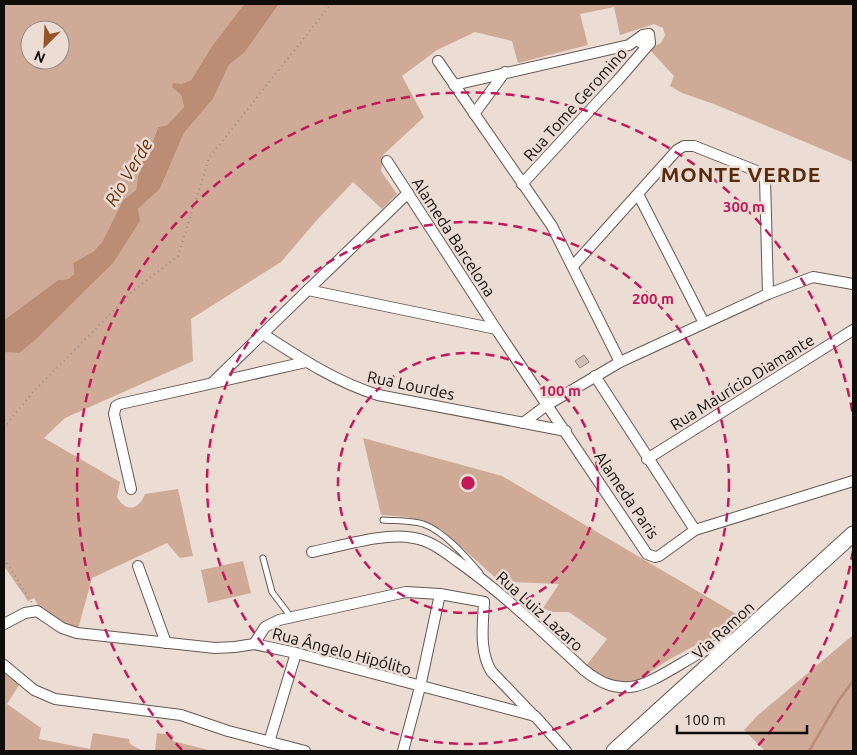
<svg xmlns="http://www.w3.org/2000/svg" width="857" height="755" viewBox="0 0 857 755" font-family="Ubuntu,sans-serif">
	<style>
		.green { fill: #cfaa96; fill-rule: evenodd }
		.water { fill: #bb8d74 }
		.lines { fill: none; stroke-linecap: round; stroke-linejoin: round }
		.stream { stroke: #bb8d74; stroke-width: 2.5 }
		.building { fill: #cec0b8; stroke: #90827b }
		.service-casing { stroke: #655852; stroke-width: 7 }
		.minor-casing { stroke: #655852; stroke-width: 12 }
		.secondary-casing { stroke: #655852; stroke-width: 17 }
		.path { stroke: #978c86; stroke-width: 2; stroke-dasharray: 1 4; stroke-linecap: butt }
		.service { stroke: #fff; stroke-width: 5 }
		.minor { stroke: #fff; stroke-width: 10 }
		.secondary { stroke: #fff; stroke-width: 15 }
		.ring { fill: none; stroke: #c2185b; stroke-width: 2.5; stroke-dasharray: 9 6 }
		.labels { text-anchor: middle; dominant-baseline: central; stroke-width: 5; stroke-linejoin: round; paint-order: stroke }
		.street-label { font-size: 16px; fill: #100c09; stroke: #ebdcd4 }
		.water-label { font-size: 18px; font-style: italic; fill: #6c3209; stroke: #ebdcd4 }
		.district-label { font-size: 21px; font-weight: bold; letter-spacing: 1px; fill: #592a0b; stroke: #ebdcd4 }
		.centre { fill: #c2185b; stroke: #ebdcd4; stroke-width: 2.5 }
		.ring-label { font-size: 15px; text-anchor: middle; font-weight: bold; fill: #c2185b; stroke: #ebdcd4; stroke-width: 5; stroke-linejoin: round; paint-order: stroke }
	</style>
	<rect width="100%" height="100%" fill="#ebdcd4"/>
	<g class="green">
		<path d="M 4,4 L 244,4 L 212,46 L 191,80 L 173,87 L 181,95 L 184,107 L 167,125 L 158,127 L 147,158 L 140,163 L 136,190 L 123,200 L 102,242 L 94,251 L 73,263 L 74,274 L 68,279 L 58,280 L 4,320 ZM 30,30 L 60,30 L 60,60 L 30,60 Z"/>
		<path d="M 279,4 L 853,4 L 853,162 L 714,104 L 682,93 L 670,86 L 674,76 L 649,49 L 661,43 L 665,35 L 663,28 L 654,24 L 620,35 L 614,7 L 580,14 L 588,45 L 518,63 L 512,41 L 475,32 L 437,50 L 402,76 L 424,117 L 383,155 L 381,171 L 397,194 L 382,209 L 353,182 L 316,221 L 281,262 L 191,319 L 193,361 L 65,418 L 44,438 L 120,482 L 117,497 C 126,513 139,510 145,494 L 178,489 L 193,556 L 180,558 L 167,543 L 92,578 L 78,629 L 71,629 L 41,610 L 34,598 L 28,601 L 4,566 L 4,352 L 19,352 L 138,209 L 160,189 L 184,133 L 213,99 L 229,65 L 245,52 Z"/>
		<polygon points="363,438 502,476 743,618 735,629 696,645 670,659 639,679 624,682 610,681 585,667 607,639 569,612 552,612 543,608 559,584 512,582 506,577 498,580 441,529 407,517 381,515"/>
		<polygon points="243,561 251,593 208,603 201,570"/>
		<polygon points="853,635 853,751 765,751 744,730 757,716"/>
		<polygon points="4,673 19,685 7,704 41,728 39,739 90,749 93,733 129,739 130,744 143,751 4,751"/>
		<polygon points="157,733 173,735 173,741 212,751 155,751"/>
	</g>
	<polygon class="water" points="244,4 279,4 245,52 229,65 213,99 184,133 160,189 138,209 140,221 113,263 34,341 19,353 4,352 4,320 58,280 68,279 74,274 73,263 94,251 102,242 123,200 136,190 140,163 147,158 158,127 167,125 184,107 181,95 172,87 173,83 181,84 191,80 212,46"/>
	<g class="lines">
		<polyline class="stream" points="809,751 839,700 853,681"/>
	</g>
	<polygon class="building" points="584,355 589,362 580,368 575,361"/>
	<g class="lines">
		<defs>
			<g id="service">
				<path d="M 383,520 C 396,521 410,520 423,524 C 444,531 466,557 480,573"/>
				<polyline points="263,558 272,592 291,617"/>
			</g>
			<g id="minor">
				<polyline points="438,61 552,226 620,362"/>
				<polyline points="454,85 629,45 643,35 649,34 650,43 643,44 637,40"/>
				<polyline points="474,114 505,72"/>
				<polyline points="387,161 496,329 647,554 655,557 659,556 695,530 853,481"/>
				<polyline points="522,184 618,80 650,43"/>
				<polyline points="638,194 704,323"/>
				<polyline points="573,266 677,150 684,146 694,146 759,172 765,178 768,294"/>
				<polyline points="308,290 496,329"/>
				<path d="M 263,334 C 300,358 336,382 378,395 L 566,431"/>
				<polyline points="595,376 695,530"/>
				<polyline points="213,382 408,193"/>
				<polyline points="523,423 547,405 620,362 768,294 813,277 853,284"/>
				<polyline points="647,459 853,330"/>
				<polyline points="131,489 114,414 116,406 120,404 306,362"/>
				<path d="M 312,552 C 342,546 385,532 414,538 C 432,541 446,553 460,563 C 505,595 544,633 584,670 C 598,681 612,689 630,687 C 649,686 682,662 700,653 C 710,647 722,644 732,640"/>
				<polyline points="138,566 166,643"/>
				<path d="M 484,602 C 483,625 479,650 491,671 L 534,716"/>
				<polyline points="4,624 25,613 37,611 62,628 77,633 215,648 235,647 254,644 296,653 535,716 566,751"/>
				<polyline points="254,644 265,627 279,620 406,592 440,594 484,602"/>
				<polyline points="4,665 34,690 55,699 181,715 228,731 305,751"/>
				<polyline points="269,742 296,653"/>
				<polyline points="403,751 420,687 440,594"/>
			</g>
			<polyline id="secondary" points="614,751 853,534"/>
		</defs>
		<use href="#service" class="service-casing"/>
		<use href="#minor" class="minor-casing"/>
		<use href="#secondary" class="secondary-casing"/>
		<g class="path">
			<polyline points="4,428 32,393 134,290 178,256 209,158 331,4"/>
			<polyline points="4,559 32,603"/>
		</g>
		<use href="#service" class="service"/>
		<use href="#minor" class="minor"/>
		<use href="#secondary" class="secondary"/>
	</g>
	<g class="ring">
		<circle cx="468" cy="483" r="130"/>
		<circle cx="468" cy="483" r="261"/>
		<path d="M853 551A391 391 0 0 1 754 750M182 750A391 391 0 1 1 853 415"/>
	</g>
	<g class="labels">
		<g class="street-label">
			<text transform="translate(575 104) rotate(-48)">Rua Tome Geromino</text>
			<text transform="translate(454 237) rotate(57)">Alameda Barcelona</text>
			<text transform="translate(742 382) rotate(-32)">Rua Maurício Diamante</text>
			<text transform="translate(411 385) rotate(12)">Rua Lourdes</text>
			<text transform="translate(627 495) rotate(56)">Alameda Paris</text>
			<text transform="translate(540 611) rotate(42)">Rua Luiz Lazaro</text>
			<text transform="translate(723 630) rotate(-42)">Via Ramon</text>
			<text transform="translate(342 651) rotate(15)">Rua Ângelo Hipólito</text>
		</g>
		<g class="water-label">
			<text transform="translate(128 172) rotate(-59)">Rio Verde</text>
		</g>
		<g class="district-label">
			<text x="741" y="174">MONTE VERDE</text>
		</g>
	</g>
	<circle cx="468" cy="483" r="8" class="centre"/>
	<g class="ring-label">
		<text x="744" y="212">300 m</text>
		<text x="653" y="304">200 m</text>
		<text x="560" y="396">100 m</text>
	</g>
	<rect width="857" height="755" fill="none" stroke="#100c09" stroke-width="10"/>
	<g transform="translate(45 45) rotate(204)"><circle r="24" fill="#ebdcd4" stroke="#938983"/>
	<path d="M0-4L9 19L0 12L-9 19Z" fill="#985328"/>
	<text y="-8" font-size="14" font-weight="bold" text-anchor="middle" fill="#100c09">N</text>
	</g>
	<path d="M677 725v8h130v-8" fill="none" stroke="#100c09" stroke-width="2.5"/>
	<text x="684" y="725" font-size="15" fill="#100c09" stroke="#ebdcd4" stroke-width="4" paint-order="stroke">100 m</text>
</svg>
